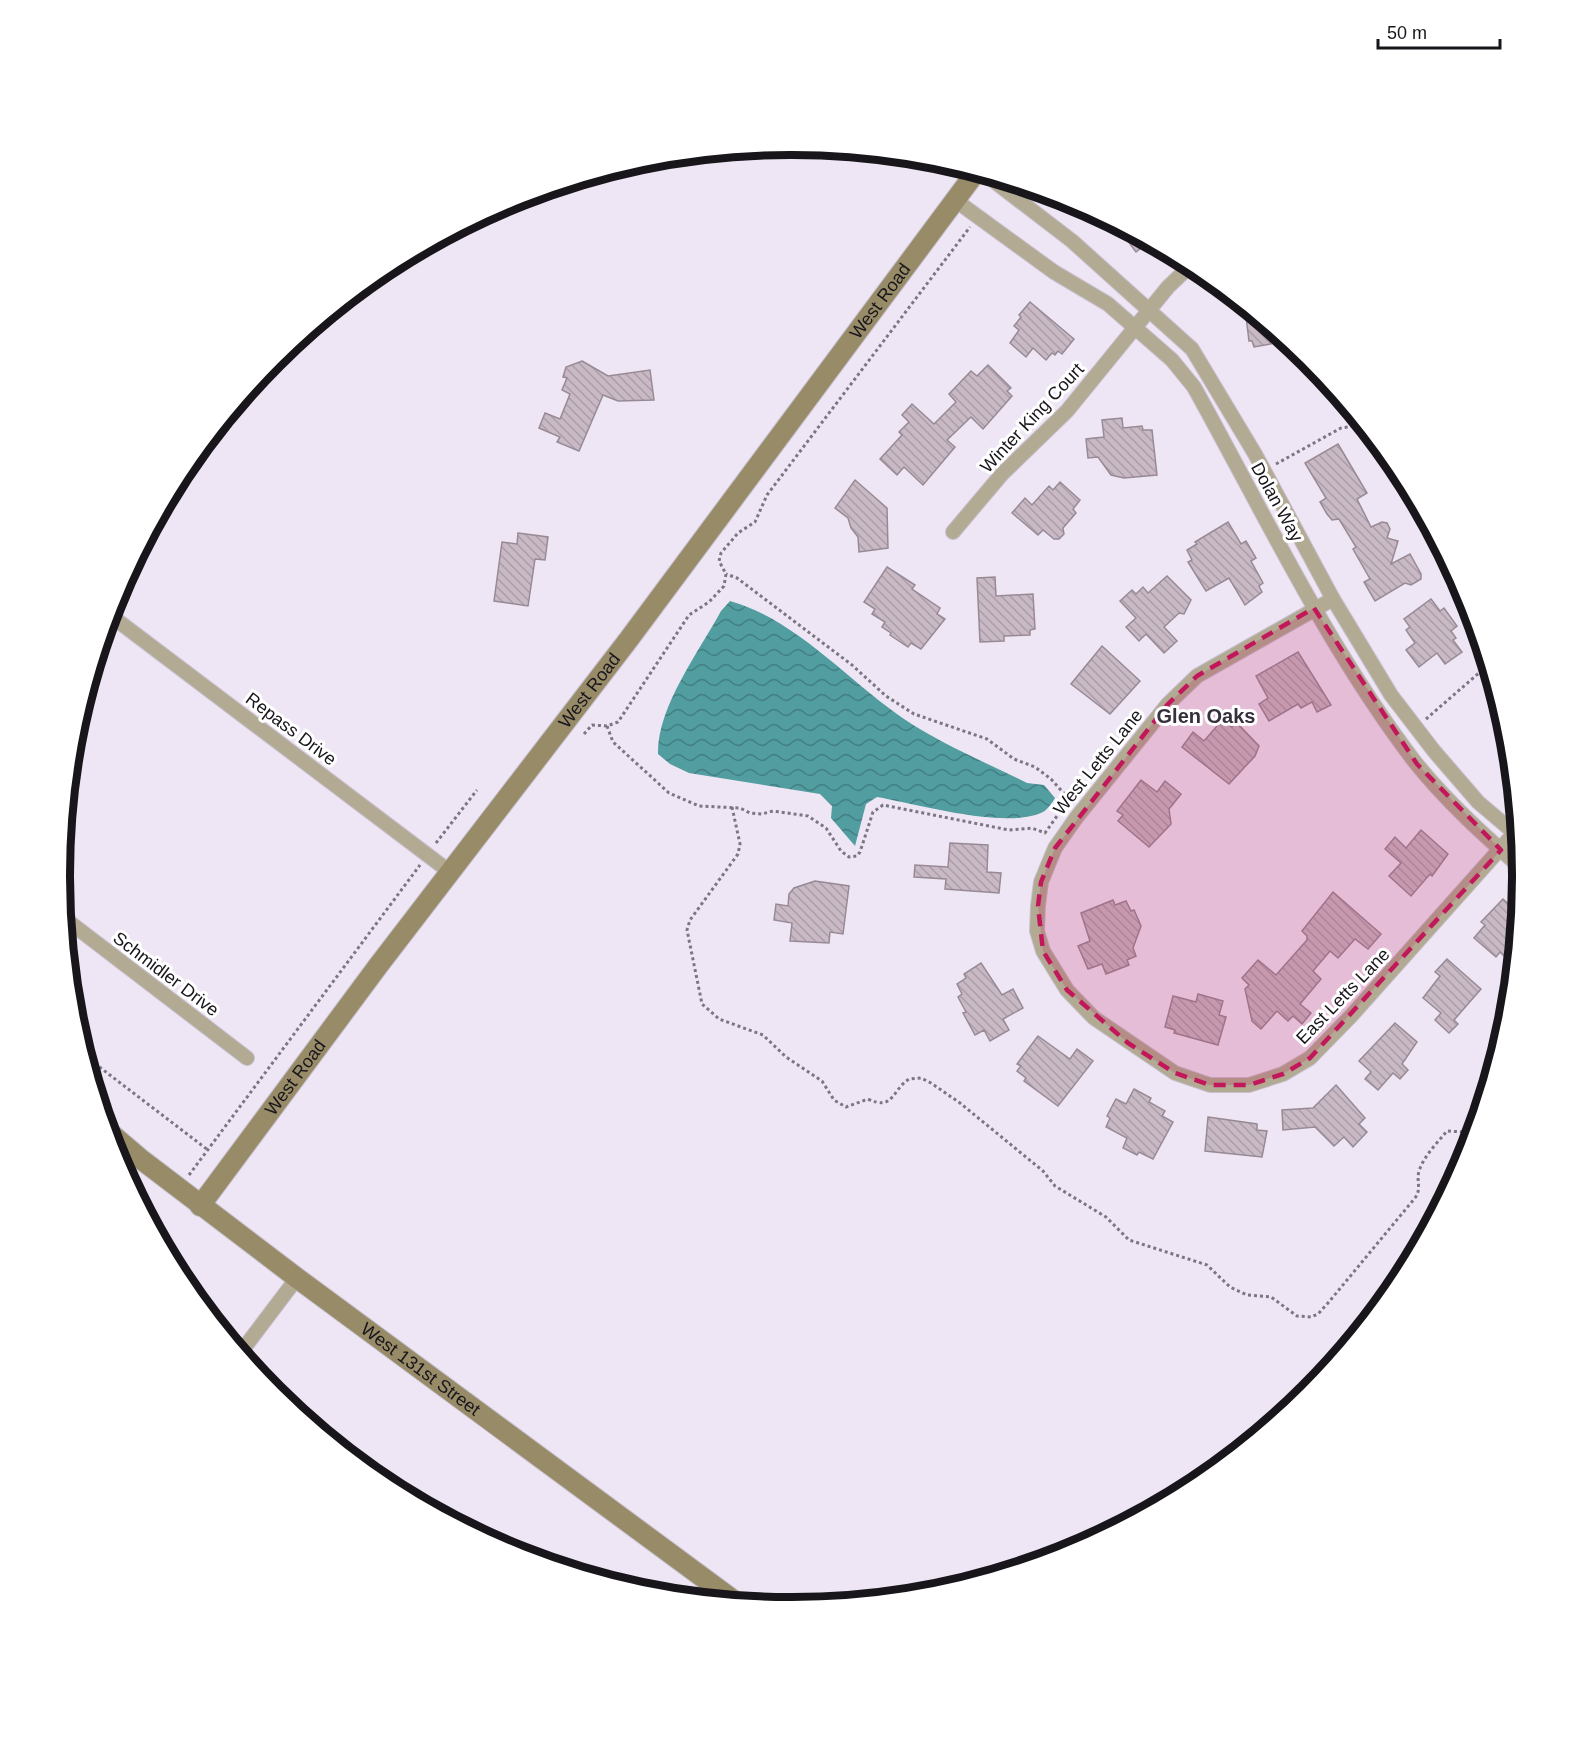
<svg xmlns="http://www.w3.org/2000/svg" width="1582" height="1752" viewBox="0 0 1582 1752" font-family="Helvetica,sans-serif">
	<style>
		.water { fill: url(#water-waves) }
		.building { fill: url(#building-back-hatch); stroke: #988a95; stroke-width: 1.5 }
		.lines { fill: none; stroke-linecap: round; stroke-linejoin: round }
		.street-casing { stroke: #c7c0ce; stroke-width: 16 }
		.secondary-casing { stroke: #c7c0ce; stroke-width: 22 }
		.path { stroke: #7b7680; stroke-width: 3; stroke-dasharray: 3 3; stroke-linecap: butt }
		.street { stroke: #b2aa93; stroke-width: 14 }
		.secondary { stroke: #978b68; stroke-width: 20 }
		.marked { fill: #c2185b; fill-opacity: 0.2; stroke: #c2185b; stroke-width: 4.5; stroke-dasharray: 12 8; stroke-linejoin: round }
		.labels { text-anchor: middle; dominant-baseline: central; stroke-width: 6; stroke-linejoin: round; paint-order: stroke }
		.street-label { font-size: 18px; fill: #18151b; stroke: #fff }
		.neighbourhood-label { font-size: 20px; font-weight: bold; fill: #36303c; stroke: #fff }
		.rim { fill: none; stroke: #18151b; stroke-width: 8 }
	</style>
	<defs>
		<pattern id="water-waves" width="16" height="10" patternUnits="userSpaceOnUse" patternTransform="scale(1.5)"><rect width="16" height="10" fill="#519da0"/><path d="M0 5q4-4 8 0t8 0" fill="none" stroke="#427f82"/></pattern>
		<pattern id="building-back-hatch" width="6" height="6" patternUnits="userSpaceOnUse" patternTransform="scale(1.5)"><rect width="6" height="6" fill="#c8b9c5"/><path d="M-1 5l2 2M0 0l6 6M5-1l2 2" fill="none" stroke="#ab9ea9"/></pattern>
	</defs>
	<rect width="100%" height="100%" fill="#eee6f5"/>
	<path class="water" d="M 730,601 C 797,620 848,681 904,719 C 941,744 987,763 1027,783 L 1044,785 L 1055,798 C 1052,803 1047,810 1043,812 C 1007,830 917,804 877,797 L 866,804 L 855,846 L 831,818 L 832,806 L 820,794 L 689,773 L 670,764 L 658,754 C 657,707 699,652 721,611 Z"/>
	<g class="building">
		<polygon points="1116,225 1141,238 1149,242 1136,252"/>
		<polygon points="1030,302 1074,339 1062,354 1058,351 1055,355 1052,353 1046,360 1033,348 1026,357 1010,343 1019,330 1014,326 1021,317 1019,315"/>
		<polygon points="1245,308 1273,331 1282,338 1270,340 1271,344 1254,347 1252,341 1249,341"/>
		<polygon points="582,361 608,376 650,370 654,400 618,401 603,395 579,451 557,442 560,437 539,428 545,413 560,419 570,394 562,390 567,378 563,377 566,367"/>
		<polygon points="988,365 1011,388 1007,391 1012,396 983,429 971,417 947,440 955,447 923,485 904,467 897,475 880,459 902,435 899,432 909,422 902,415 912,404 934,424 956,402 949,394 971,371 977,376"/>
		<polygon points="1122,418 1123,428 1142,426 1143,430 1152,430 1157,475 1124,478 1111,475 1098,457 1088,458 1086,439 1104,437 1102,420"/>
		<polygon points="1338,444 1367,493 1357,499 1371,527 1382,522 1387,523 1390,529 1387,538 1398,541 1391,564 1410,554 1421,574 1421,579 1411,585 1405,583 1375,601 1364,582 1370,579 1353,549 1356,547 1339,519 1332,520 1327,514 1320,502 1326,498 1305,463"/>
		<polygon points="855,480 887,508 888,548 859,552 858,537 851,528 848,518 835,508"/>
		<polygon points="1060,482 1080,500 1073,509 1076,513 1063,528 1064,534 1059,539 1054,539 1043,530 1038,535 1012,513 1025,498 1032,505 1049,486 1053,490"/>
		<polygon points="1228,522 1241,544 1246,541 1256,558 1251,561 1263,583 1259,586 1262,592 1245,605 1229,578 1206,591 1188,562 1192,560 1187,550 1197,544 1195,542"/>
		<polygon points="518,533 548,537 545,560 535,559 528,606 494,601 502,542 517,544"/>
		<polygon points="887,567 915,585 912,589 940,608 937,614 945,619 921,649 911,643 908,647 890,635 891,633 882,627 885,622 872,614 875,609 864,602"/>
		<polygon points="1167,576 1191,600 1184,614 1179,613 1164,627 1177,641 1164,653 1146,634 1139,641 1126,627 1136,618 1120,601 1132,590 1136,594 1143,587 1148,593"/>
		<polygon points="995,577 996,596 1033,594 1035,629 1030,630 1030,635 1004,636 1004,641 980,642 977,578"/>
		<polygon points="1431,599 1440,611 1444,608 1457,626 1451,631 1456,638 1453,640 1462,652 1445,664 1437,653 1419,667 1406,650 1415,643 1406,630 1410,627 1404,619"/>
		<polygon points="1102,646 1140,681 1110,714 1071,684"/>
		<polygon points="1298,652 1331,705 1317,712 1312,702 1301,708 1298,704 1269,721 1259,704 1268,698 1256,676"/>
		<polygon points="1223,719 1232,727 1236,722 1259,746 1255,756 1229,784 1182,747 1193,732 1204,741"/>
		<polygon points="1141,780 1157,792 1165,781 1181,794 1169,809 1171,824 1149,847 1118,821 1123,815 1117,811"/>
		<polygon points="1421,830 1448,854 1432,876 1430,874 1411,896 1389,876 1401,863 1385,849 1395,837 1406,848"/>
		<polygon points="950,843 988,845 987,872 1001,873 999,893 945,889 946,879 914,877 915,865 948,867"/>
		<polygon points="815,881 849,886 843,934 830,932 829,943 790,941 792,923 774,920 776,904 788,906 789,894 794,888"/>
		<polygon points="1333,892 1381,934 1368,949 1355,939 1338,958 1330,951 1313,971 1321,979 1300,1004 1311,1013 1302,1024 1293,1016 1288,1021 1277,1011 1261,1029 1252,1021 1245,989 1249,985 1242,978 1258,960 1276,975 1307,940 1307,936 1302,931"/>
		<polygon points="1503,899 1518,913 1515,946 1505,957 1500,952 1496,957 1474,938 1485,925 1481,922"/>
		<polygon points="1113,900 1115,905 1126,901 1131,911 1134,910 1141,926 1133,948 1136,956 1127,960 1129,965 1106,974 1102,964 1088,969 1078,946 1090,941 1081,913"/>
		<polygon points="1447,959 1481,989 1454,1020 1458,1024 1449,1033 1435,1020 1441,1013 1423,998 1440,976 1435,972"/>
		<polygon points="981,963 1002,995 1013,989 1023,1008 1003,1019 1009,1030 990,1041 984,1030 975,1035 963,1013 966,1012 958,997 962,994 957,984 966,978 964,974"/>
		<polygon points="1198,994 1223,1001 1219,1015 1226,1017 1218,1045 1174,1033 1175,1030 1165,1027 1173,996 1196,1002"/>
		<polygon points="1395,1023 1417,1042 1402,1064 1408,1070 1400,1079 1393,1073 1378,1090 1365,1079 1371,1072 1359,1061"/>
		<polygon points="1038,1036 1070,1059 1077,1049 1093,1061 1058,1106 1024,1081 1026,1078 1017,1071 1021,1066 1017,1064"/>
		<polygon points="1336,1085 1365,1118 1359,1124 1367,1132 1353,1147 1344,1137 1334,1146 1315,1127 1283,1130 1282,1110 1313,1108"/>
		<polygon points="1134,1089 1151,1098 1149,1102 1165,1111 1162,1116 1173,1122 1153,1159 1139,1152 1137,1155 1123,1148 1127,1138 1106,1127 1110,1118 1107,1116 1116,1099 1126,1104"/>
		<polygon points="1208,1117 1257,1124 1257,1130 1267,1131 1262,1157 1205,1151"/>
	</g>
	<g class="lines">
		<defs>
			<g id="street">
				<polyline points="986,175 1072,241 1192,349 1255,454 1333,599 1391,695 1434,751 1478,802 1518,836"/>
				<path d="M 955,200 L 1054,272 L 1108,304 L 1172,360 L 1194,387 C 1264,513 1327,647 1415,762 C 1446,801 1484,835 1521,868"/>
				<polyline points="953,532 1002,474 1067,411 1168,287 1191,265"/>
				<polyline points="1333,599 1197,676 1168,704 1076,818 1055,848 1041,882 1038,906 1037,931 1043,951 1067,990 1094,1018 1175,1073 1210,1085 1249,1085 1283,1074 1310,1058 1351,1016 1517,830"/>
				<polyline points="110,615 450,872"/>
				<polyline points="64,918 247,1058"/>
				<polyline points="241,1352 297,1278"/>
			</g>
			<g id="secondary">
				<path id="s1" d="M 108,1131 L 142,1160 L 297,1278 L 736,1602"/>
				<path id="s2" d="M 200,1206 L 378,966 L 629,639 L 976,172"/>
			</g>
		</defs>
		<use href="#street" class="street-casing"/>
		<use href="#secondary" class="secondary-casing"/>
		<g class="path">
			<polyline points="1276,464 1341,428 1362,425"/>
			<polyline points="1426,719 1487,666"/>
			<polyline points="607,726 613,742 669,793 699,806 740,808 750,813 762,814 773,811 808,816 826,828 841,851 849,857 857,856 860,852 873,812 883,805 1009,830 1032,828 1045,833 1069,799 1051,779 1035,767 1014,759 987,739 914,714 886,696 852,665 737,578 726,574"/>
			<polyline points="584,734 592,725 607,726 618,722 689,615 709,602 724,586 726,574 719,561 721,553 738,533 755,522 767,495 970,227"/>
			<path d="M 732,807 L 740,844 L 738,854 L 690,920 L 687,930 L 702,1004 L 719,1019 L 763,1035 L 786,1057 L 822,1081 L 834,1100 L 846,1107 L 868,1099 C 894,1111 891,1091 909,1079 L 921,1078 L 931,1083 L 960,1103 L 1043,1171 L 1055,1186 L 1106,1217 L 1129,1240 L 1207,1265 L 1230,1287 L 1247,1295 L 1271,1297 L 1297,1316 L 1311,1317 L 1318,1314 L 1328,1303 L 1415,1198 C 1422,1188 1416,1182 1419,1171 C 1424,1156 1437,1143 1447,1131 L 1464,1132 L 1475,1120 L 1485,1095"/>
			<polyline points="436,843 477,790"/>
			<polyline points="85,1056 208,1150"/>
			<polyline points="189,1175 420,865"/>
		</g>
		<use href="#street" class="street"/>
		<use href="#secondary" class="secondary"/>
	</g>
	<path class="marked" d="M 1314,608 L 1417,764 L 1501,850 L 1310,1058 L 1283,1074 L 1249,1085 L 1210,1085 L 1175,1073 L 1128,1043 L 1067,990 L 1043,951 L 1038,906 L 1041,882 L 1055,848 L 1168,704 L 1197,676 Z"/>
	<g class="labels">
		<g class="street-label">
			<text stroke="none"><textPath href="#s2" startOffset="1132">West Road</textPath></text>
			<text transform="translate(1032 418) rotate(-47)">Winter King Court</text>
			<text transform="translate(1277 502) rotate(61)">Dolan Way</text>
			<text stroke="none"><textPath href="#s2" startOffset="646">West Road</textPath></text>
			<text transform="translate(291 729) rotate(37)">Repass Drive</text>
			<text transform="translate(1098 762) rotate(-51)">West Letts Lane</text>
			<text transform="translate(166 974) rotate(37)">Schmidler Drive</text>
			<text transform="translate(1343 996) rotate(-46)">East Letts Lane</text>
			<text stroke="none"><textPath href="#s2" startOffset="160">West Road</textPath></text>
			<text stroke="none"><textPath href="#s1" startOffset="393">West 131st Street</textPath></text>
		</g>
		<g class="neighbourhood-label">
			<text x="1206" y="716">Glen Oaks</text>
		</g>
	</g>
	<path d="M0 0H1582V1752H0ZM790 155H792A720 720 0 0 1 1512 875V877A720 720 0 0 1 792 1597H790A720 720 0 0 1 70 877V875A720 720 0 0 1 790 155Z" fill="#fff" fill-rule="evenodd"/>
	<path class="rim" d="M790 155H792A720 720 0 0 1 1512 875V877A720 720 0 0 1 792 1597H790A720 720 0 0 1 70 877V875A720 720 0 0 1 790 155Z"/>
	<path d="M1378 39v9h122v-9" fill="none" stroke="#18151b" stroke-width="3"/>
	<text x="1387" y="39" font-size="18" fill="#18151b" stroke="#ffffff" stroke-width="4.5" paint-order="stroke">50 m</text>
</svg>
